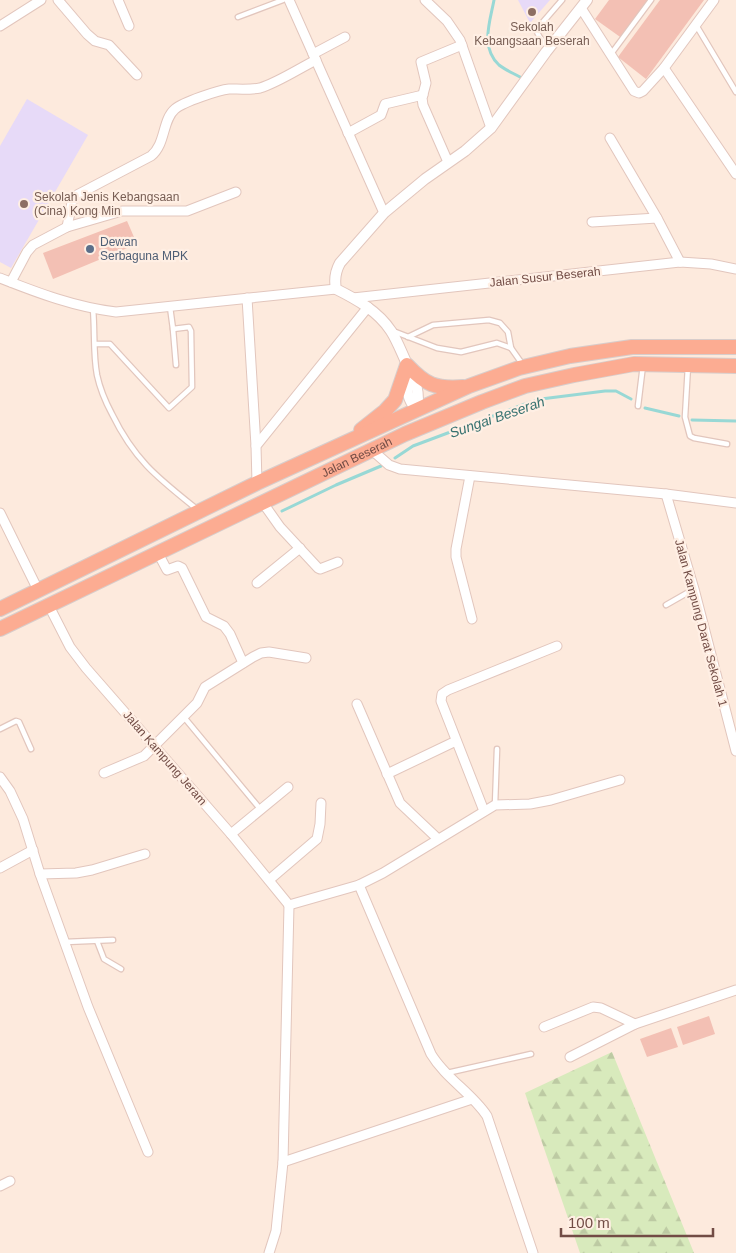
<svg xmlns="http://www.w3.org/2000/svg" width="736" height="1253" viewBox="0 0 736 1253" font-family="Arial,sans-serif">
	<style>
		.education { fill: #e7daf8 }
		.forest { fill: url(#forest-firs) }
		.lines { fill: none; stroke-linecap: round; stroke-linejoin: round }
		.stream { stroke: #98d8d5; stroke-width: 3 }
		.building { fill: #f3c0b4 }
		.service-casing { stroke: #e2c6bd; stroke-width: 7 }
		.minor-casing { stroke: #e2c6bd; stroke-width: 11 }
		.tertiary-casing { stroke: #e2c6bd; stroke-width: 12 }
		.trunk-casing { stroke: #d8cdcb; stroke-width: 16 }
		.service { stroke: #fff; stroke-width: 4.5 }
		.minor { stroke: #fff; stroke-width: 9 }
		.tertiary { stroke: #fff; stroke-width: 10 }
		.trunk { stroke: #fcac92; stroke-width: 14 }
		.education-dot { fill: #8d6e63; stroke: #ffefe4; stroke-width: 2 }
		.service-dot { fill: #5c6f8a; stroke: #ffefe4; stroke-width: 2 }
		.labels { text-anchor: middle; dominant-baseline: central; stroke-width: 4.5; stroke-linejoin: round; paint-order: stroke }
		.education-label { font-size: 12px; fill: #785e54; stroke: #ffefe4 }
		.service-label { font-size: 12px; fill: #4e5e75; stroke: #ffefe4; text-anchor: start }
		.street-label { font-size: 12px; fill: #724c45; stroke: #ffefe4 }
		.water-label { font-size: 14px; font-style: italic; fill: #377270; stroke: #ffefe4 }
	</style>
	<defs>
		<pattern id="forest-firs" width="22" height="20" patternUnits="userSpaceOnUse" patternTransform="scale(1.25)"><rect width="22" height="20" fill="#d8eabc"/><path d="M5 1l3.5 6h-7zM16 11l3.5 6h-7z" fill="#bdcaa3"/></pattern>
	</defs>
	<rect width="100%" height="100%" fill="#fdeadd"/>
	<g class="education">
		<polygon points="518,0 550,0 530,23"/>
		<polygon points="27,99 88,135 11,268 0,262 0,146"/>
	</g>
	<polygon class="forest" points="612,1052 694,1253 580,1253 525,1093"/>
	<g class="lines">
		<g class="stream">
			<path d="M 494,0 C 490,22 480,47 499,65 C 505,70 513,73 520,77"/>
			<polyline points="645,408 679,416"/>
			<polyline points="692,420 736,421"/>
			<polyline points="395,458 413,446 525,404 541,399 605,391 616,391 631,399"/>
			<polyline points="282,511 336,485 381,466"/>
		</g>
	</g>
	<g class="building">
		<polygon points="609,0 651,0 623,39 595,19"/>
		<polygon points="660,0 704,0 646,79 618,57"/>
		<polygon points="127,221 137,244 53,279 43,253"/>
		<polygon points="709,1016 715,1034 683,1045 677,1027"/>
		<polygon points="671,1028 678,1047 647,1057 640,1039"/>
	</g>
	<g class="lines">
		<defs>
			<g id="service">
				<polyline points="238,17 283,0"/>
				<polyline points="696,25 736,92"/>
				<polyline points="548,48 539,36 536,30 562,0"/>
				<polyline points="611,54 651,0"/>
				<path d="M 93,309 C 95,331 93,354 97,375 C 100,389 105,401 112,414 C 135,461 158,478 198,510"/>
				<polyline points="173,329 176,365"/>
				<polyline points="393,331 437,348 461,352 497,343 511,348 523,365"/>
				<polyline points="408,337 433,325 489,320 500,323 508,332 511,348"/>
				<polyline points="95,344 110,344 169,408 192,387 191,331 189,327 173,329 170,307"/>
				<polyline points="688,366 685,417 690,436 694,438 727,444"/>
				<polyline points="638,406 643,365"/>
				<polyline points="666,605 694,589"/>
				<polyline points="183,716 261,810"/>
				<polyline points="0,729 16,721 19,722 31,749"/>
				<polyline points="495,805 497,749"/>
				<polyline points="97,941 104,959 121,969"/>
				<polyline points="65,942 113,940"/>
				<polyline points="447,1073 531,1054"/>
			</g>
			<g id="minor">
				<polyline points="58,0 87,34 95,41 109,45 137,75"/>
				<polyline points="118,0 129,26"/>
				<polyline points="289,0 384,213"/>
				<polyline points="425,0 447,21 460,40 491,128"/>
				<polyline points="581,8 634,91 639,93 643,91 664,68 714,0"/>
				<polyline points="0,26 41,0"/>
				<polyline points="313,54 345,37"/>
				<polyline points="664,68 736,174"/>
				<polyline points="348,133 381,115 385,104 423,95"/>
				<polyline points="610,138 657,218 680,262"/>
				<polyline points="448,162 423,105 422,98 426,83 421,62 462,45"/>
				<polyline points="592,222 657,218"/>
				<path d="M 67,227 L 73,197 L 151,156 C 166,144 162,120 175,109 C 183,102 219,90 229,89 C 239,89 250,90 260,88 C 277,83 300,68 316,60"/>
				<path d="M 0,278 C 38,293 75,307 116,312 L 336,289"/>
				<polyline points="11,282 27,252 33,245 67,227 122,211 187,211 236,192"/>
				<polyline points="247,298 256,446"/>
				<polyline points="353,298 680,262 711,264 736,269"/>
				<polyline points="373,451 389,465 400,469 666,494 736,503"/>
				<polyline points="470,476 456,549 456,557 472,619"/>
				<polyline points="257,483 256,446 368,307"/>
				<polyline points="666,494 694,589 736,751"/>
				<polyline points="263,503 280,527 318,568 320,569 338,562"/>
				<polyline points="0,513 38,590"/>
				<polyline points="158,553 167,570 178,566 182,568 206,617 224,626 230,634 243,663"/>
				<polyline points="257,583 300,548"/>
				<polyline points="49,606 70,647 86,668 231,834 289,905"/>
				<polyline points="357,704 400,803 437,838"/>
				<polyline points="104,773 144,756 197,703 205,687 253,657 261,653 269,652 306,658"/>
				<polyline points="387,774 456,741"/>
				<polyline points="0,777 10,791 23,819 40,874 88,1007 148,1152"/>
				<polyline points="484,811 441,701 442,694 448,690 557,646"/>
				<polyline points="231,834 288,787"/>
				<polyline points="0,868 33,850"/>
				<polyline points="40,874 76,873 92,870 145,854"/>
				<polyline points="269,880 317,839 320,824 321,803"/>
				<path d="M 359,885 L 431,1054 C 446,1079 472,1093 487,1116 L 533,1253"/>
				<polyline points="289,905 359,885 383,873 495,805 530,804 551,800 620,780"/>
				<polyline points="544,1027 593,1007 601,1008 635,1024"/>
				<polyline points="570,1057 635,1024 736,990"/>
				<polyline points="283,1162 472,1099"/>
				<polyline points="0,1186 10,1181"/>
				<polyline points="269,1253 276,1231 283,1162 289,905"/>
			</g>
			<g id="tertiary">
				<path d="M 407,374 C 406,388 407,400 417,410"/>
				<path d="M 417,410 C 420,391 416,383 408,366 C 402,354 398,342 391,331 C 378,311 356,299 336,289 C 334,279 335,272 340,263 L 384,213 L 425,179 L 465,151 L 491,128 L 546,52 L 587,0"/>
			</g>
			<g id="trunk">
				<path d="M 361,430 L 385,411 L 395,400 L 407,365 C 426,385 435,389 463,387"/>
				<polyline points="0,609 257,483 469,386 519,368 570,356 632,347 736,347"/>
				<path id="s1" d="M 0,629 L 405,434 L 482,402 L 525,386 L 574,375 L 634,364 L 736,366"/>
			</g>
		</defs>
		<use href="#service" class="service-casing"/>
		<use href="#minor" class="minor-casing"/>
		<use href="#tertiary" class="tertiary-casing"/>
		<use href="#trunk" class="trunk-casing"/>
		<use href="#service" class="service"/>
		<use href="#minor" class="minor"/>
		<use href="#tertiary" class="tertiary"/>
		<use href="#trunk" class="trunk"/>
	</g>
	<g class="education-dot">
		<circle cx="532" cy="12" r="5"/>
		<circle cx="24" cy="204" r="5"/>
	</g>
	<circle class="service-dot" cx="90" cy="249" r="5"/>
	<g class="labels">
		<g class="education-label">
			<text x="532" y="27">Sekolah<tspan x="532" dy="14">Kebangsaan Beserah</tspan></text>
			<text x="34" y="197" text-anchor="start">Sekolah Jenis Kebangsaan<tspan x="34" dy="14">(Cina) Kong Min</tspan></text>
		</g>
		<g class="service-label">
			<text x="100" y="242">Dewan<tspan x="100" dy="14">Serbaguna MPK</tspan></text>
		</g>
		<g class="street-label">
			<text transform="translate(545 277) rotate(-6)">Jalan Susur Beserah</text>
			<text stroke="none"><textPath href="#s1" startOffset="396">Jalan Beserah</textPath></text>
			<text transform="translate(701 623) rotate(75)">Jalan Kampung Darat Sekolah 1</text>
			<text transform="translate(165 758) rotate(49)">Jalan Kampung Jeram</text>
		</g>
		<g class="water-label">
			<text transform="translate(497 417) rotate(-19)">Sungai Beserah</text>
		</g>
	</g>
	<path d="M561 1228v8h152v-8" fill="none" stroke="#724c45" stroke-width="2.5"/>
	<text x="568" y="1228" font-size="15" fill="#724c45" stroke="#ffefe4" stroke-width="4" paint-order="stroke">100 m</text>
</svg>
